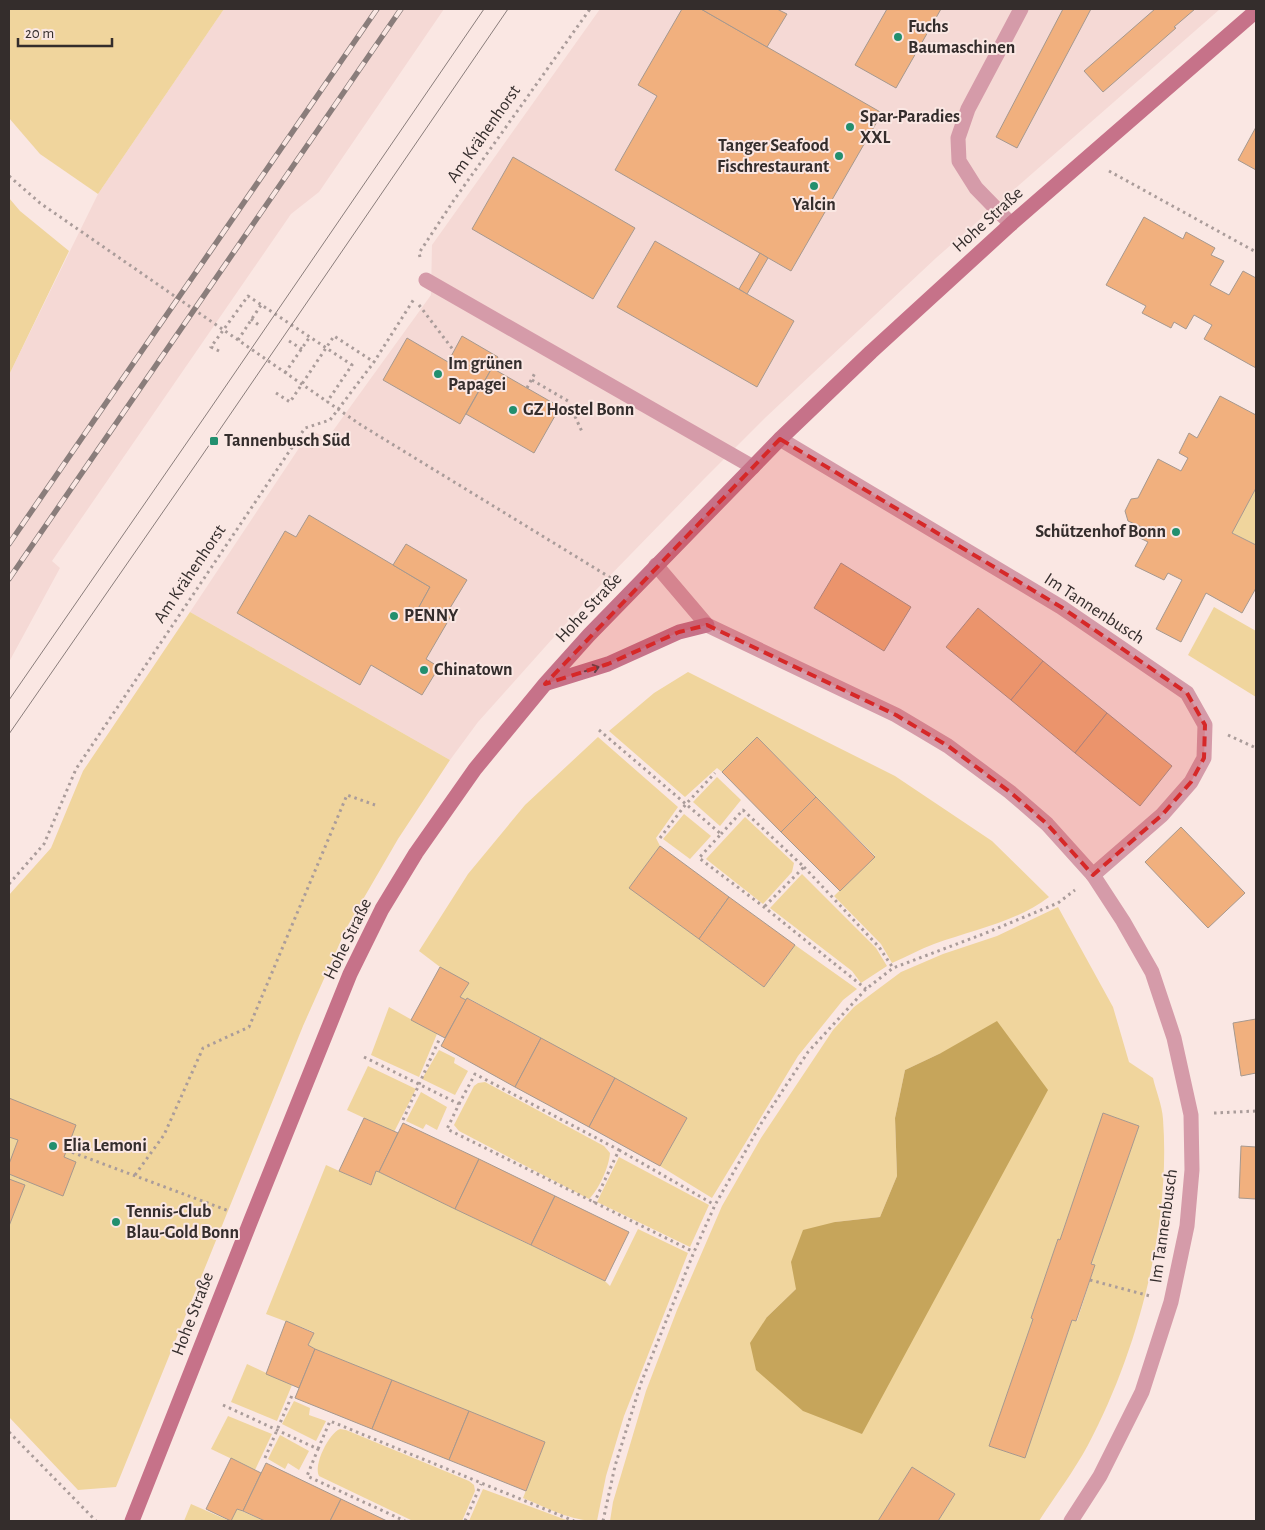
<svg xmlns="http://www.w3.org/2000/svg" width="1265" height="1530" viewBox="0 0 1265 1530" font-family="'Alegreya Sans',sans-serif">
	<style>
		.built { fill: #f5d9d5 }
		.green { fill: #f0d59d; fill-rule: evenodd }
		.forest { fill: #c6a55b }
		.building { fill: #f1b07e; stroke: #a6988e }
		.lines { fill: none; stroke-linecap: round; stroke-linejoin: round }
		.path { stroke: #aa9c9a; stroke-width: 3; stroke-dasharray: 2.5 4; stroke-linecap: butt }
		.street { stroke: #d59ba9; stroke-width: 15 }
		.secondary { stroke: #c67289; stroke-width: 15 }
		.tram { stroke: #8a7d7b; stroke-width: 1 }
		.rail-casing { stroke: #8a7d7b; stroke-width: 5.5 }
		.rail { stroke: #fae7e3; stroke-width: 4; stroke-dasharray: 11; stroke-linecap: butt }
		.oneway { stroke: #604248 }
		.marked { fill: #d62828; fill-opacity: 0.2; stroke: #d62828; stroke-width: 4; stroke-dasharray: 10 6; stroke-linejoin: round }
		.poi-dot { fill: #228f6e; stroke: #fae7e3; stroke-width: 2 }
		.labels { text-anchor: middle; dominant-baseline: central; stroke-width: 4; stroke-linejoin: round; paint-order: stroke }
		.poi-label { font-size: 18px; font-weight: bold; fill: #342d2c; stroke: #fae7e3; text-anchor: start }
		.street-label { font-size: 18px; fill: #342d2c; stroke: #fae7e3 }
	</style>
	<rect width="100%" height="100%" fill="#fae7e3"/>
	<g class="built">
		<polygon points="224,9 444,9 319,192 291,214 52,561 60,568 9,662 9,375 98,194"/>
		<polygon points="600,9 1220,9 936,258 766,417 703,480 595,591 478,722 450,760 190,612 311,430 327,439 431,295 432,245"/>
	</g>
	<g class="green">
		<polygon points="9,9 224,9 98,194 40,154 9,118"/>
		<polygon points="9,198 20,211 69,251 9,375"/>
		<polygon points="1256,488 1256,545 1232,533"/>
		<polygon points="1214,607 1256,631 1256,697 1188,655"/>
		<polygon points="190,612 450,760 398,839 347,927 303,1026 116,1487 78,1490 9,1417 9,895 51,848 83,771"/>
		<path d="M 688,672 L 895,776 L 992,841 L 1049,897 C 1016,922 973,930 934,944 C 920,949 906,957 892,963 L 881,944 L 834,896 L 875,856 L 757,737 L 722,772 L 717,768 L 685,797 L 609,731 L 654,693 Z"/>
		<polygon points="598,737 678,807 656,838 660,846 630,888 764,987 795,945 857,989 843,1000 798,1056 712,1198 660,1166 687,1118 468,998 466,1000 460,997 468,983 440,967 419,951 468,874 525,805"/>
		<polygon points="717,777 741,800 720,826 693,802"/>
		<polygon points="684,814 711,836 690,859 663,839"/>
		<polygon points="745,817 794,863 792,872 763,904 706,859"/>
		<polygon points="802,874 876,948 887,966 861,983 852,971 770,908"/>
		<path d="M 1058,907 L 1113,1007 L 1129,1062 L 1153,1078 C 1156,1091 1162,1105 1163,1119 C 1171,1225 1138,1351 1088,1445 C 1074,1471 1055,1496 1039,1521 L 938,1521 L 955,1494 L 912,1467 L 878,1521 L 610,1521 L 613,1502 L 646,1391 L 677,1310 L 722,1206 L 761,1138 L 833,1030 L 854,1007 L 901,972 L 943,954 L 997,936 ZM 941,1053 L 862,1434 L 767,1317 L 796,1289 L 835,1222 L 880,1217 L 897,1176 L 895,1118 L 905,1070 ZM 1103,1113 L 1139,1126 L 1091,1263 L 1095,1265 L 1077,1321 L 1072,1320 L 1025,1458 L 989,1446 L 1033,1319 L 1031,1318 L 1058,1239 L 1060,1240 Z"/>
		<polygon points="389,1007 437,1034 419,1077 371,1055"/>
		<polygon points="439,1050 455,1058 454,1063 468,1071 455,1095 422,1079"/>
		<polygon points="368,1066 416,1089 394,1132 347,1110"/>
		<path d="M 485,1082 L 604,1146 L 610,1153 C 609,1167 599,1189 589,1199 L 459,1131 L 454,1125 L 474,1086 L 478,1083 Z"/>
		<polygon points="421,1092 447,1107 437,1130 426,1124 423,1129 406,1121"/>
		<polygon points="619,1157 709,1205 690,1247 597,1202"/>
		<path d="M 326,1165 L 370,1185 L 376,1171 L 379,1172 L 605,1281 L 610,1286 L 638,1229 L 688,1253 L 624,1416 L 606,1476 L 597,1521 C 571,1521 547,1508 523,1498 L 545,1442 L 315,1349 L 308,1345 L 314,1332 L 266,1314 Z"/>
		<polygon points="247,1364 292,1385 277,1421 231,1402"/>
		<polygon points="294,1401 310,1408 309,1415 326,1421 316,1441 282,1424"/>
		<polygon points="228,1416 272,1434 255,1470 211,1449"/>
		<path d="M 340,1429 L 346,1430 L 469,1481 L 474,1485 L 475,1491 L 462,1521 L 413,1521 L 319,1476 C 313,1465 329,1433 340,1429 Z"/>
		<polygon points="280,1435 309,1451 299,1470 288,1463 285,1469 268,1459"/>
		<polygon points="483,1489 569,1521 469,1521"/>
		<polygon points="191,1504 230,1521 237,1509 265,1521 184,1521"/>
	</g>
	<polygon class="forest" points="997,1021 1048,1090 862,1434 803,1411 756,1370 750,1343 767,1317 796,1289 791,1262 803,1230 835,1222 880,1217 897,1176 895,1118 905,1070 941,1053"/>
	<g class="building">
		<polygon points="682,9 701,9 882,113 791,271 615,170 657,96 638,85"/>
		<polygon points="701,9 777,9 787,14 767,47"/>
		<polygon points="887,9 941,9 896,88 855,65"/>
		<polygon points="1063,9 1091,9 1017,148 996,137"/>
		<polygon points="1155,9 1195,9 1174,27 1176,28 1103,92 1084,71"/>
		<polygon points="1256,127 1256,170 1238,160"/>
		<polygon points="513,157 635,228 593,299 472,229"/>
		<polygon points="1144,217 1183,239 1186,232 1215,248 1211,255 1224,261 1210,285 1229,295 1243,271 1256,278 1256,368 1204,339 1212,325 1194,315 1186,329 1174,322 1171,328 1142,313 1146,306 1106,285"/>
		<polygon points="655,241 794,321 757,387 617,307"/>
		<polygon points="760,253 768,258 747,294 739,289"/>
		<polygon points="462,336 498,357 460,424 383,380 407,338 448,362"/>
		<polygon points="492,368 560,407 534,453 466,414"/>
		<polygon points="1220,396 1256,415 1256,488 1232,533 1256,545 1256,588 1242,613 1206,593 1181,642 1156,629 1182,580 1168,573 1164,580 1135,566 1148,542 1138,537 1144,528 1128,521 1125,511 1131,499 1138,498 1158,459 1181,471 1188,458 1179,453 1189,433 1197,438"/>
		<polygon points="309,515 430,587 419,607 432,614 436,607 451,616 426,659 439,667 422,695 371,665 360,685 237,613 285,531 296,537"/>
		<polygon points="406,544 467,580 447,613 436,607 432,614 419,607 430,587 393,565"/>
		<polygon points="841,563 911,607 884,651 814,608"/>
		<polygon points="978,608 1043,661 1011,700 946,647"/>
		<polygon points="1043,661 1107,713 1075,753 1011,700"/>
		<polygon points="1107,713 1172,766 1140,806 1075,753"/>
		<polygon points="757,737 816,797 781,832 722,772"/>
		<polygon points="816,797 875,857 840,891 781,832"/>
		<polygon points="1181,827 1245,893 1208,928 1145,862"/>
		<polygon points="660,846 729,897 699,939 629,888"/>
		<polygon points="729,897 795,945 764,987 699,939"/>
		<polygon points="440,967 469,983 460,997 466,1000 445,1038 411,1020"/>
		<polygon points="467,998 541,1038 515,1087 441,1046"/>
		<polygon points="1256,1019 1256,1073 1241,1076 1233,1023"/>
		<polygon points="541,1038 615,1078 589,1127 515,1087"/>
		<polygon points="615,1078 687,1118 660,1166 589,1127"/>
		<polygon points="9,1098 76,1125 64,1157 76,1162 63,1196 9,1174 9,1164 18,1140 9,1137"/>
		<polygon points="1103,1113 1139,1126 1091,1264 1095,1265 1076,1321 1072,1320 1025,1458 989,1446 1033,1319 1031,1318 1058,1239 1060,1240"/>
		<polygon points="364,1118 398,1133 379,1172 376,1171 371,1185 339,1171"/>
		<polygon points="403,1123 479,1159 455,1209 379,1172"/>
		<polygon points="1241,1146 1256,1147 1256,1199 1239,1198"/>
		<polygon points="479,1159 555,1196 531,1245 455,1209"/>
		<polygon points="9,1179 25,1185 9,1226"/>
		<polygon points="555,1196 629,1232 605,1281 531,1245"/>
		<polygon points="286,1321 314,1333 308,1345 315,1349 299,1388 266,1374"/>
		<polygon points="315,1349 392,1380 372,1429 295,1398"/>
		<polygon points="392,1380 469,1411 449,1460 372,1429"/>
		<polygon points="469,1411 545,1442 526,1491 449,1460"/>
		<polygon points="231,1458 261,1473 243,1511 237,1509 231,1521 206,1509"/>
		<polygon points="266,1463 341,1499 330,1521 265,1521 243,1511"/>
		<polygon points="912,1467 955,1494 938,1521 878,1521"/>
		<polygon points="341,1499 387,1521 330,1521"/>
	</g>
	<g class="lines">
		<g class="path">
			<polyline points="1109,171 1256,252"/>
			<polyline points="9,176 40,203 361,425 611,578"/>
			<polyline points="420,257 419,253 454,200 590,9"/>
			<polyline points="419,305 454,351"/>
			<polyline points="251,319 260,326"/>
			<polyline points="238,340 261,305"/>
			<polyline points="289,341 302,349"/>
			<polyline points="219,351 211,347 248,296 352,365 327,402"/>
			<polyline points="285,373 309,338"/>
			<polyline points="532,380 568,401 583,434"/>
			<polyline points="527,388 536,371"/>
			<polyline points="276,393 290,402 334,336 374,362"/>
			<polyline points="599,730 721,834 699,858 764,907 866,989"/>
			<polyline points="1228,735 1256,748"/>
			<polyline points="721,834 743,810 804,867 764,907"/>
			<polyline points="660,838 686,804 715,773"/>
			<polyline points="804,867 879,947 893,968"/>
			<polyline points="9,884 44,844 76,769 305,428 330,420 374,362 414,299"/>
			<polyline points="364,1057 459,1104 447,1129 694,1252"/>
			<polyline points="459,1104 475,1074 619,1150 594,1203"/>
			<polyline points="1214,1113 1256,1111"/>
			<polyline points="403,1120 439,1040"/>
			<polyline points="66,1150 229,1211"/>
			<polyline points="619,1150 715,1205"/>
			<polyline points="135,1175 164,1135 203,1048 249,1027 347,795 375,805"/>
			<polyline points="1090,1280 1150,1296"/>
			<polyline points="223,1405 318,1449 307,1476 405,1521"/>
			<polyline points="9,1432 96,1521"/>
			<polyline points="318,1449 330,1421 574,1521"/>
			<polyline points="265,1458 293,1393"/>
			<polyline points="465,1521 481,1484"/>
			<polyline points="603,1521 615,1466 641,1383 694,1252 715,1205 762,1122 808,1052 866,989 893,968 986,933 1058,903 1075,890"/>
		</g>
		<g class="street">
			<polyline points="1011,224 976,188 959,161 958,138 968,109 1021,9"/>
			<polyline points="426,280 753,467"/>
			<polyline points="780,439 1061,607 1187,693 1205,725 1204,758 1191,782 1162,815 1093,875"/>
			<polyline points="656,565 707,625 896,715 948,746 1010,792 1047,824 1093,875 1123,921 1152,972 1174,1038 1191,1115 1192,1170 1187,1226 1171,1302 1142,1392 1100,1476 1071,1521"/>
		</g>
		<g class="secondary">
			<polyline points="547,683 608,664 679,632 707,625"/>
			<polyline points="132,1521 251,1220 350,974 382,909 416,853 475,769 545,684 589,635 780,439 871,352 1011,224 1256,11"/>
		</g>
		<g class="tram">
			<polyline points="9,700 208,412 484,9"/>
			<polyline points="9,734 201,457 508,9"/>
		</g>
		<defs>
			<g id="rail">
				<polyline points="9,544 377,9"/>
				<polyline points="9,579 401,9"/>
			</g>
		</defs>
		<use href="#rail" class="rail-casing"/>
		<use href="#rail" class="rail"/>
	</g>
	<defs><path id="oneway-shaft" d="M-6 0H5M1.5-3L5.5 0L1.5 3" fill="none" stroke-width="1.6" stroke-linecap="round" stroke-linejoin="round" transform="scale(1.25)"/></defs>
	<use class="oneway" href="#oneway-shaft" transform="translate(592 669) rotate(-17)"/>
	<path class="marked" d="M 780,439 L 1061,607 L 1187,693 L 1205,725 L 1204,758 L 1191,782 L 1162,815 L 1093,875 L 1047,824 L 1010,792 L 948,746 L 896,715 L 707,625 L 679,632 L 608,664 L 545,684 Z"/>
	<g class="poi-dot">
		<circle cx="898" cy="37" r="5"/>
		<circle cx="850" cy="127" r="5"/>
		<circle cx="839" cy="156" r="5"/>
		<circle cx="814" cy="186" r="5"/>
		<circle cx="438" cy="374" r="5"/>
		<circle cx="513" cy="410" r="5"/>
		<rect x="209" y="436" width="10" height="10" rx="2.5"/>
		<circle cx="1176" cy="532" r="5"/>
		<circle cx="394" cy="616" r="5"/>
		<circle cx="424" cy="670" r="5"/>
		<circle cx="53" cy="1146" r="5"/>
		<circle cx="116" cy="1222" r="5"/>
	</g>
	<g class="labels">
		<g class="poi-label">
			<text x="908" y="27">Fuchs<tspan x="908" dy="21">Baumaschinen</tspan></text>
			<text x="860" y="117">Spar-Paradies<tspan x="860" dy="21">XXL</tspan></text>
			<text x="829" y="146" text-anchor="end">Tanger Seafood<tspan x="829" dy="21">Fischrestaurant</tspan></text>
			<text x="814" y="205" text-anchor="middle">Yalcin</text>
			<text x="448" y="364">Im grünen<tspan x="448" dy="21">Papagei</tspan></text>
			<text x="523" y="410">GZ Hostel Bonn</text>
			<text x="224" y="441">Tannenbusch Süd</text>
			<text x="1166" y="532" text-anchor="end">Schützenhof Bonn</text>
			<text x="404" y="616">PENNY</text>
			<text x="434" y="670">Chinatown</text>
			<text x="63" y="1146">Elia Lemoni</text>
			<text x="126" y="1212">Tennis-Club<tspan x="126" dy="21">Blau-Gold Bonn</tspan></text>
		</g>
		<g class="street-label">
			<text transform="translate(484 134) rotate(-55)">Am Krähenhorst</text>
			<text transform="translate(988 220) rotate(-42)">Hohe Straße</text>
			<text transform="translate(190 574) rotate(-56)">Am Krähenhorst</text>
			<text transform="translate(589 608) rotate(-47)">Hohe Straße</text>
			<text transform="translate(1094 609) rotate(33)">Im Tannenbusch</text>
			<text transform="translate(348 939) rotate(-64)">Hohe Straße</text>
			<text transform="translate(1164 1226) rotate(-82)">Im Tannenbusch</text>
			<text transform="translate(193 1314) rotate(-69)">Hohe Straße</text>
		</g>
	</g>
	<rect width="1265" height="1530" fill="none" stroke="#342d2c" stroke-width="20"/>
	<path d="M18 38v8h94v-8" fill="none" stroke="#342d2c" stroke-width="2.5"/>
	<text x="25" y="38" font-size="15" fill="#342d2c" stroke="#fae7e3" stroke-width="4" paint-order="stroke">20 m</text>
</svg>
